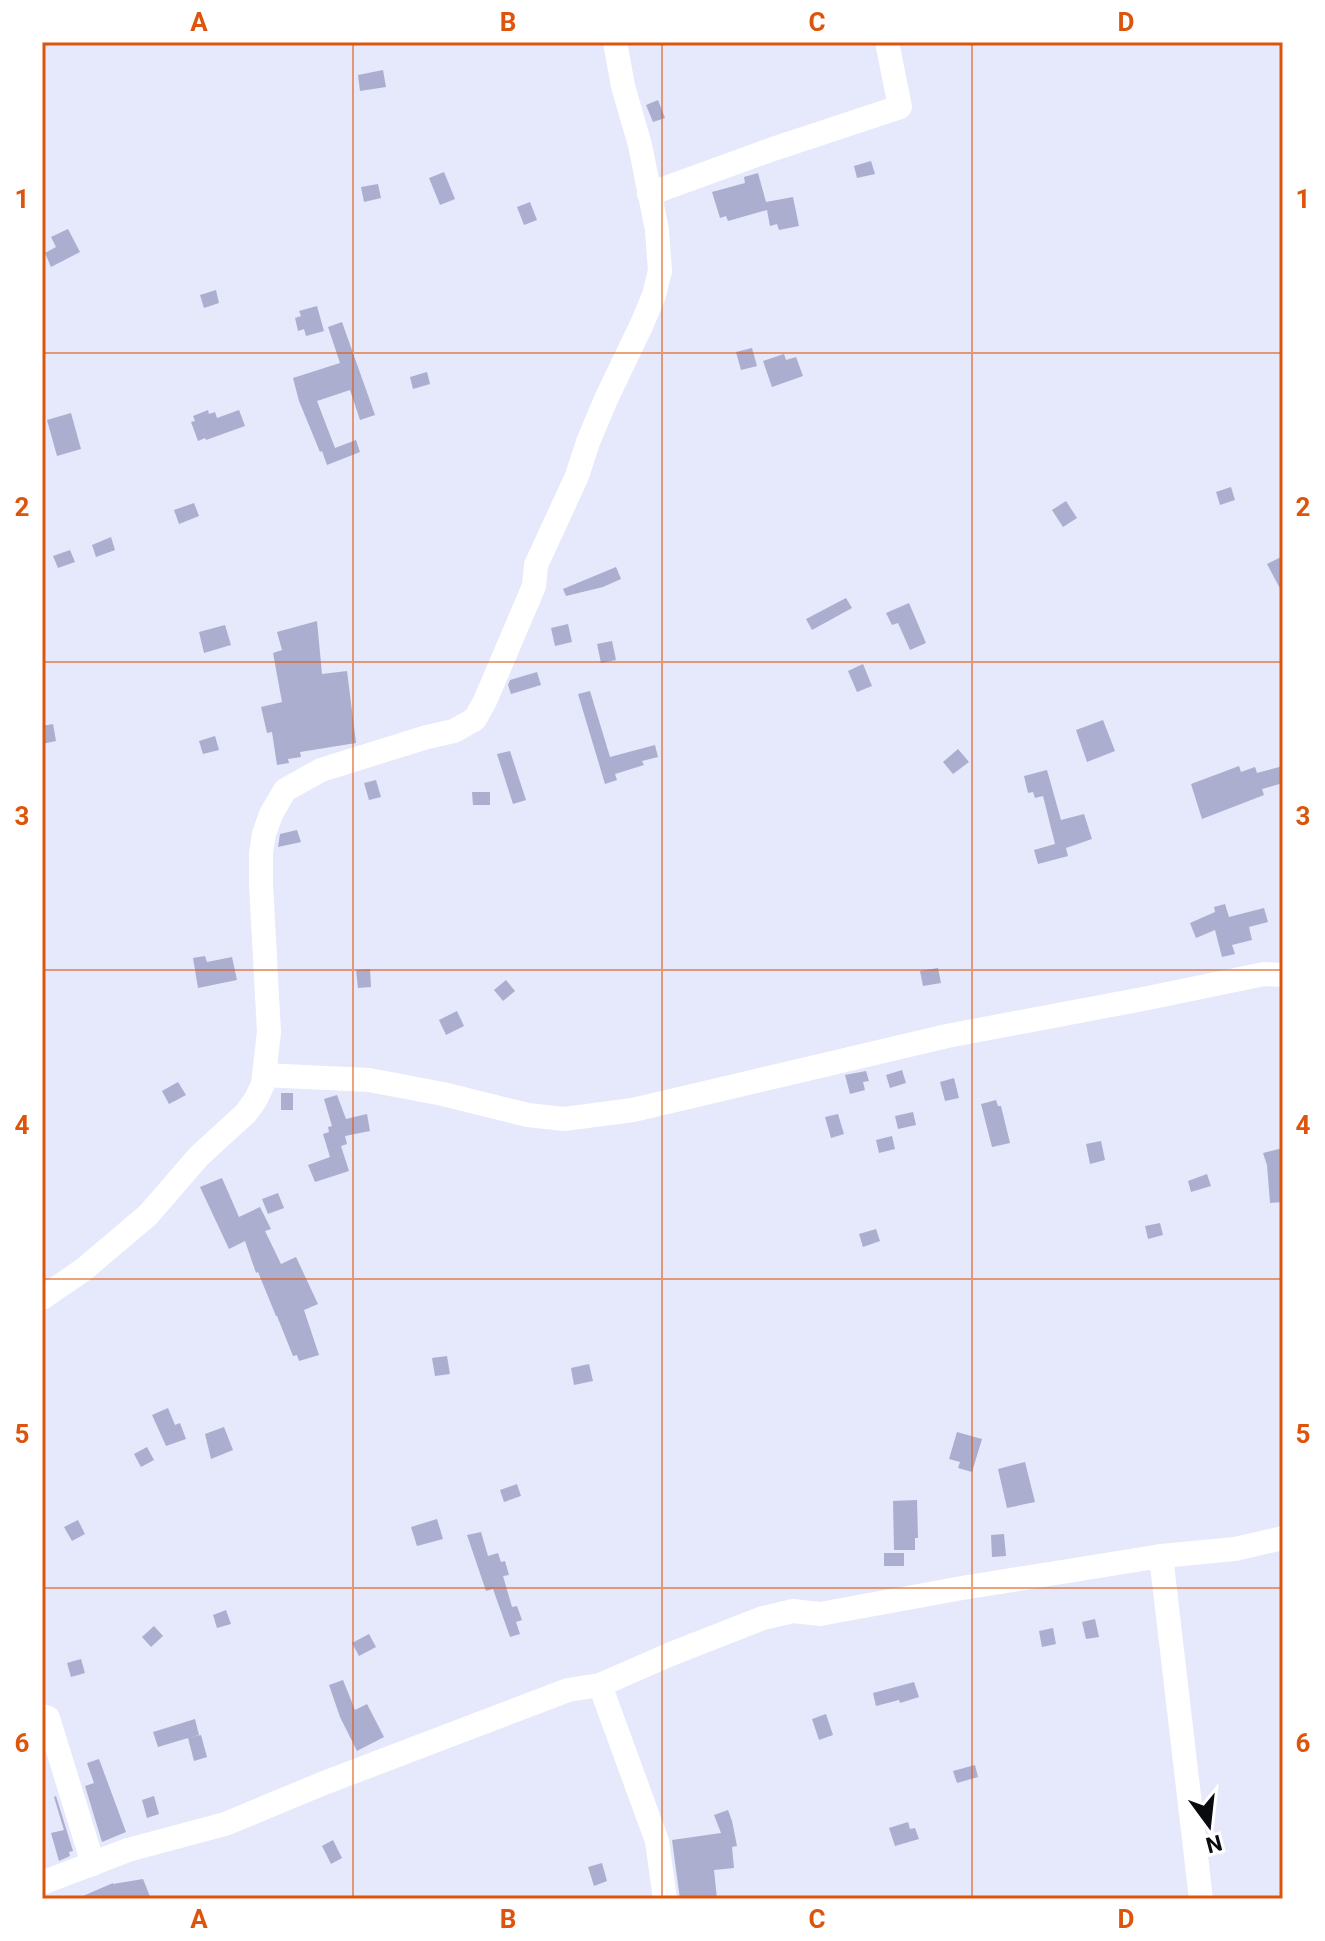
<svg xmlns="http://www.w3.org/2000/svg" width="1325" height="1941" viewBox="0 0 1325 1941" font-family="Roboto,sans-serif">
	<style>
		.building { fill: #abaecf }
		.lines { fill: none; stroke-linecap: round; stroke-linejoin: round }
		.minor { stroke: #fff; stroke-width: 24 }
		.grid { fill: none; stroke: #dd550c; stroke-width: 2; stroke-opacity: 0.55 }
		.neatline { fill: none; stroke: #dd550c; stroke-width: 3 }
		.grid-label { font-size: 26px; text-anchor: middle; font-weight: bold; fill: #dd550c }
	</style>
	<rect width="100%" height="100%" fill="#e6e8fc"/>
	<g class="building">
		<polygon points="383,70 386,87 360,91 358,75"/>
		<polygon points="658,100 665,118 653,122 646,105"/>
		<polygon points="871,161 875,174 857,178 854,166"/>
		<polygon points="444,172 455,199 440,205 429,178"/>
		<polygon points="758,173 766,202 793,197 799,226 779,230 777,224 770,226 767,210 728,221 726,216 720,218 712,192 745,183 744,177"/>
		<polygon points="378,184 381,198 364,202 361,187"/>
		<polygon points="530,202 537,220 524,225 517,207"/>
		<polygon points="68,229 80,252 51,267 45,253 56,247 51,237"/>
		<polygon points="216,290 219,303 204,308 200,295"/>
		<polygon points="317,306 324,331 306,336 304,329 298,331 295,318 301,316 299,311"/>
		<polygon points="342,322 375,415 360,420 350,390 317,401 335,448 356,440 360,452 327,465 322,451 320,452 299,401 293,378 340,363 328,327"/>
		<polygon points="752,348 757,366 741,370 736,352"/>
		<polygon points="784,354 786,360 796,357 803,376 772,387 763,361"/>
		<polygon points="427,372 430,384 413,389 410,377"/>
		<polygon points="208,410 209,414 215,412 217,418 239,410 245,426 206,440 205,438 198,441 191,422 195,421 193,416"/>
		<polygon points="71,413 81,449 57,456 47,420"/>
		<polygon points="1231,487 1235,500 1220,505 1216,492"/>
		<polygon points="1066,501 1077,518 1063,527 1052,510"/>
		<polygon points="194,503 199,516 179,524 174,510"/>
		<polygon points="111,537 115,550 96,557 92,545"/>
		<polygon points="70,550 75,562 58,568 53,556"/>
		<polygon points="1283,556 1283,594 1267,564"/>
		<polygon points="616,567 621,579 603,587 566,596 563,589"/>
		<polygon points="846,598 852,608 812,630 806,619"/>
		<polygon points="909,603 926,643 910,650 898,623 892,625 886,613"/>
		<polygon points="317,621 322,674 347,671 356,743 300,752 301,757 288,759 289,763 277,765 272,732 267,733 261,707 282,702 273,653 282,650 277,632"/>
		<polygon points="568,624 572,642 555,646 551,628"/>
		<polygon points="225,625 231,645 204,653 199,632"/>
		<polygon points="612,641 616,660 601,663 597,644"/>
		<polygon points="863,664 872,686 857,692 848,671"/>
		<polygon points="537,672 541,685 511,694 508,685 510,680"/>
		<polygon points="590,691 610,757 655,745 658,757 642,761 644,765 615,774 617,780 605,784 578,694"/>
		<polygon points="1103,720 1115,751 1087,762 1076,730"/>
		<polygon points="53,724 56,741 42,744 42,726"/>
		<polygon points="215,736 219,750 203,754 199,741"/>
		<polygon points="958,749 969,762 953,774 943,762"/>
		<polygon points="510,751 526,800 513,804 497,754"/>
		<polygon points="1239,766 1241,772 1255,767 1257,773 1283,766 1283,783 1262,789 1264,795 1202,819 1191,784"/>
		<polygon points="1047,770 1061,820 1084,814 1092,839 1066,848 1068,856 1038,864 1034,850 1055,844 1043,796 1035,798 1033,792 1028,793 1024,776"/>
		<polygon points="376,780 381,797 369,800 364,783"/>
		<polygon points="472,792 490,792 490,805 473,805"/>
		<polygon points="297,830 301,842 278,847 280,834"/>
		<polygon points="1225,904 1229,917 1264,908 1268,922 1249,927 1252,940 1232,945 1235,954 1222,957 1215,930 1196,938 1190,923 1215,912 1214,907"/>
		<polygon points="205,956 207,962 232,957 237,980 198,988 193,958"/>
		<polygon points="938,968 941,983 923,986 920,971"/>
		<polygon points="370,969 371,987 358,988 356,970"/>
		<polygon points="506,980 515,991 503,1001 494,990"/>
		<polygon points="457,1011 464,1026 446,1035 439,1020"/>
		<polygon points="902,1070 906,1083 890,1088 886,1075"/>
		<polygon points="866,1071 869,1081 863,1082 865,1090 850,1094 845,1075"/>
		<polygon points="954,1078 959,1098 945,1101 940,1082"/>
		<polygon points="178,1082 186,1095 169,1104 162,1091"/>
		<rect x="281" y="1093" width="12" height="17"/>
		<polygon points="337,1095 346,1119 367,1114 370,1131 345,1136 347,1144 341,1146 349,1171 315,1182 308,1165 330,1157 323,1134 329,1132 328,1127 332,1126 324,1099"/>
		<polygon points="996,1100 998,1106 1001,1106 1010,1143 992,1147 981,1104"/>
		<polygon points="913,1112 916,1125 898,1129 895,1116"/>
		<polygon points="838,1114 844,1134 831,1138 825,1117"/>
		<polygon points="892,1136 895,1149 879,1153 876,1140"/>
		<polygon points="1101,1141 1105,1160 1090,1164 1086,1144"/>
		<polygon points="1283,1148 1283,1202 1270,1203 1267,1165 1263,1153"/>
		<polygon points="1207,1174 1211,1186 1191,1192 1188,1181"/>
		<polygon points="222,1178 239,1217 260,1207 271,1229 265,1231 281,1264 296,1257 318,1304 304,1310 319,1355 299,1361 297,1355 293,1356 277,1316 276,1316 258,1272 256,1273 245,1241 229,1249 200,1187"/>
		<polygon points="278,1193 284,1208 268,1214 262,1199"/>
		<polygon points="1160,1223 1163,1235 1148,1239 1145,1226"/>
		<polygon points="876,1229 880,1241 863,1247 859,1234"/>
		<polygon points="447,1356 450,1374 435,1376 432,1358"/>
		<polygon points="589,1364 593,1381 574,1385 571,1368"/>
		<polygon points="168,1408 175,1425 180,1423 186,1439 166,1446 152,1415"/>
		<polygon points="224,1427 233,1450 211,1459 205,1434"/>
		<polygon points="957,1432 982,1439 972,1472 958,1468 960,1462 949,1459"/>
		<polygon points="147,1447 154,1460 141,1467 134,1454"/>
		<polygon points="1025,1462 1035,1502 1007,1508 998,1469"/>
		<polygon points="517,1484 521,1496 504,1502 500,1490"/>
		<polygon points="917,1500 918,1538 915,1538 915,1550 894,1550 893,1501"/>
		<polygon points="437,1519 443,1539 417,1546 411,1527"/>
		<polygon points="78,1520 85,1534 72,1541 64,1527"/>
		<polygon points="481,1532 488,1556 498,1553 501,1562 505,1561 509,1575 503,1576 512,1607 517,1606 522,1620 516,1622 520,1634 510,1637 493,1589 486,1591 467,1535"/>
		<polygon points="1004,1534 1006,1556 992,1557 991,1535"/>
		<rect x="884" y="1553" width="20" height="13"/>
		<polygon points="226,1610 231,1624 217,1628 213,1615"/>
		<polygon points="1095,1619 1099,1637 1086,1639 1082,1622"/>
		<polygon points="154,1626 163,1636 151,1647 142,1637"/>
		<polygon points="1053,1628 1056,1644 1042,1647 1039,1631"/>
		<polygon points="369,1634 376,1647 359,1656 352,1643"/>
		<polygon points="81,1659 85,1673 71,1677 67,1663"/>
		<polygon points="343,1680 355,1710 367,1704 384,1737 357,1751 340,1717 329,1685"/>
		<polygon points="914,1682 919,1697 900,1703 899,1700 876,1706 873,1693"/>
		<polygon points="826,1714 833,1735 819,1740 812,1719"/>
		<polygon points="195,1719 199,1735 191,1737 201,1735 207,1757 194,1761 188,1738 158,1747 153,1732"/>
		<polygon points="99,1759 126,1832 102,1842 85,1786 94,1783 87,1763"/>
		<polygon points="975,1765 978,1777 957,1783 953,1771"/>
		<polygon points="56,1796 73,1851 69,1852 70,1856 59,1861 51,1833 64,1830 54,1797"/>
		<polygon points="154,1796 159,1814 147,1818 142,1800"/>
		<polygon points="728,1810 732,1821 737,1846 732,1847 734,1868 714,1870 717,1899 680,1899 672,1840 721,1833 714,1815"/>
		<polygon points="908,1822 910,1829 915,1828 919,1839 895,1846 889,1828"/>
		<polygon points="333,1840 342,1858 331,1864 322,1846"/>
		<polygon points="602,1863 607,1881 594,1886 588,1867"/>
		<polygon points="143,1879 151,1899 76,1899 113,1883 113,1884"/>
	</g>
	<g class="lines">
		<g class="minor">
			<polyline points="649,194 773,149 900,107 887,42"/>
			<polyline points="264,1075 369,1080 443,1094 528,1115 564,1119 633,1110 947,1036 1148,998 1264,974 1283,975"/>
			<polyline points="42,1298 83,1270 148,1215 199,1156 246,1113 256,1099 263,1084 269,1032 261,884 261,853 264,834 271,814 285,790 321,770 427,737 454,731 475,719 485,701 534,586 536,565 577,476 588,442 606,399 642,324 654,295 660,271 657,230 640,145 623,86 615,42"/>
			<polyline points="1161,1556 1201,1899"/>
			<polyline points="600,1685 657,1841 665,1899"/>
			<polyline points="42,1716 48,1718 93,1864"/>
			<polyline points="42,1883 128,1850 225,1824 324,1783 568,1690 600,1685 671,1654 763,1618 793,1611 820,1614 962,1588 1161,1556 1235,1549 1283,1538"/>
		</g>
	</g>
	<path class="grid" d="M 353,42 L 353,1899M 662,42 L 662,1899M 972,42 L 972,1899M 42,353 L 1283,353M 42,662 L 1283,662M 42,970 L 1283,970M 42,1279 L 1283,1279M 42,1588 L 1283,1588"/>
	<rect width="1325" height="1941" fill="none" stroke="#ffffff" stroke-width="88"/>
	<g transform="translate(1209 1825) rotate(165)" stroke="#ffffff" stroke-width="6" paint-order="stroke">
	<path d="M0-6L14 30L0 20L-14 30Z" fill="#0a0b11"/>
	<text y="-12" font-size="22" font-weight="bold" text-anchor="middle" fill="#0a0b11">N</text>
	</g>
	<rect x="44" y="44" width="1237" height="1853" class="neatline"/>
	<g class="grid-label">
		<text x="199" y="31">A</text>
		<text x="508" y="31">B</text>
		<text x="817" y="31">C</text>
		<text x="1126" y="31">D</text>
		<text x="22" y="208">1</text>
		<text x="1303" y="208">1</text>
		<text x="22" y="516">2</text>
		<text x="1303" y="516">2</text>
		<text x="22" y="825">3</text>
		<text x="1303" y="825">3</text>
		<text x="22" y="1134">4</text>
		<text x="1303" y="1134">4</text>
		<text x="22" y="1443">5</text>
		<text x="1303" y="1443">5</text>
		<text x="22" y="1752">6</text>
		<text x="1303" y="1752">6</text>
		<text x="199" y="1928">A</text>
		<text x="508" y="1928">B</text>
		<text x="817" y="1928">C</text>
		<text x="1126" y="1928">D</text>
	</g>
</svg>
